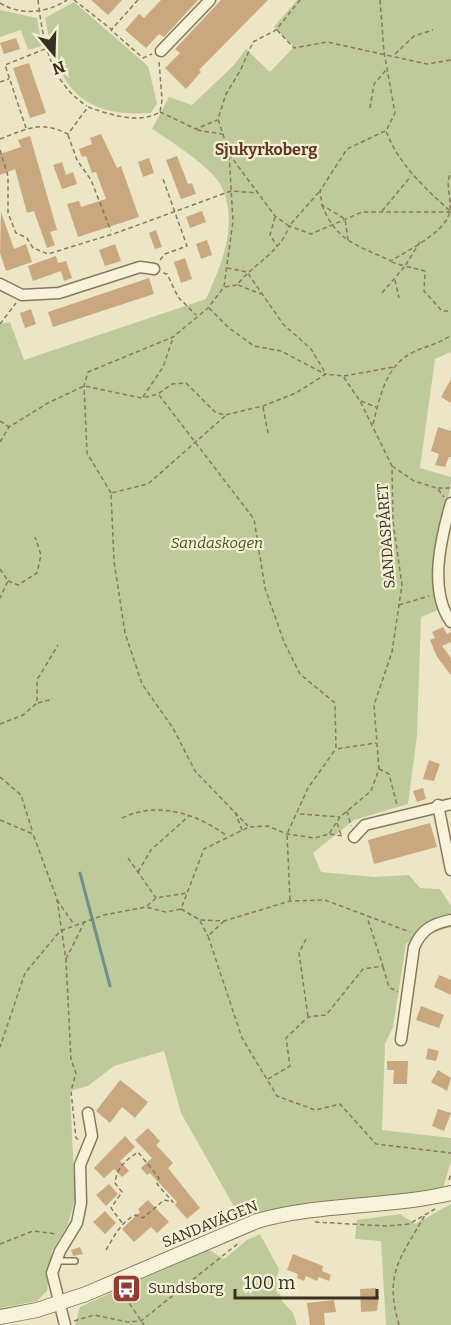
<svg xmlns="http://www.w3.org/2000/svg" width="451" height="1325" viewBox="0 0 451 1325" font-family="Bitter,serif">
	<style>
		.green { fill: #bfca9b }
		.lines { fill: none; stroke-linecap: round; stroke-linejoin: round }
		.stream { stroke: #6f8f8b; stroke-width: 3 }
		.building { fill: #c9a77f }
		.service-casing { stroke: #87795d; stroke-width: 8 }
		.minor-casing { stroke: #87795d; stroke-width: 13 }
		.tertiary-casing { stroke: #87795d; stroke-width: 16 }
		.path { stroke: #87795d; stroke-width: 1.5; stroke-dasharray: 4.5 3; stroke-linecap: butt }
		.service { stroke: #f7f3da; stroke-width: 5 }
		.minor { stroke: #f7f3da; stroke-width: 10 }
		.tertiary { stroke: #f7f3da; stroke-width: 14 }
		.labels { text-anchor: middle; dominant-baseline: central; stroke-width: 4.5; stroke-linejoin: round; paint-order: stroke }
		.street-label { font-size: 15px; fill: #382f20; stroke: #f4f0d6 }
		.park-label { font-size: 15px; font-style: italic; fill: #435428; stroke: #f4f0d6 }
		.poi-label { font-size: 15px; fill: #382f20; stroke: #f4f0d6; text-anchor: start }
		.neighbourhood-label { font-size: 16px; font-weight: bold; fill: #633822; stroke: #f4f0d6 }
	</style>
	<rect width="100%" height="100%" fill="#ece6c7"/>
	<g class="green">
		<path d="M 297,0 L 451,0 L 451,352 L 435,359 L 420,468 L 451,477 C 451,498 440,517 437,537 C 434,561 438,585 440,609 L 421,617 L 417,736 L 408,804 L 354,820 L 313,853 L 321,872 L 374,877 L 409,875 L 420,888 L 440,889 L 451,906 L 451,915 L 431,921 L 406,944 L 393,1027 L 385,1044 L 382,1130 L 451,1138 L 451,1161 L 443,1188 C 376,1203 307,1203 240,1217 L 181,1113 L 164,1051 L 114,1066 L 88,1086 L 70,1091 L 75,1199 L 68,1224 L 52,1251 L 47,1291 L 37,1301 L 0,1308 L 0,324 L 10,322 L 24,360 L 206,299 C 222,264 240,221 220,184 C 211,167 169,140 152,129 L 169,97 L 192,105 L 234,65 L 246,49 L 270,72 L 294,47 L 274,27 Z"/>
		<path d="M 74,2 L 148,66 L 157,103 L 151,113 C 78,118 57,84 45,18 Z"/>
		<polygon points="0,10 37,18 42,46 28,50 21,30 0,37"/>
		<polygon points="451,1204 451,1325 386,1325 381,1241 355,1239 357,1220 400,1214 415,1224"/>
		<polygon points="260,1234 279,1269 277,1283 282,1301 293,1313 297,1325 75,1325 80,1307 115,1291 122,1300 132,1295 131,1284 209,1250 224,1259 247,1240"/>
	</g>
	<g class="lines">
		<polyline class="stream" points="80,873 110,986"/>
	</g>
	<g class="building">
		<polygon points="91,0 122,0 108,15"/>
		<polygon points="161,0 198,0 164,37 159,34 146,48 125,30 139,14 144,18"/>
		<polygon points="221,0 268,0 199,70 201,72 186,89 165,68 180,53 175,49"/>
		<polygon points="16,38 20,49 4,54 0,43"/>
		<polygon points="29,63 46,113 30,118 13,68"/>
		<polygon points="101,134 117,168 121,166 139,217 78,237 67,204 79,201 81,207 106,199 96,172 92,173 86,156 82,157 79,149 92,144 90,138"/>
		<polygon points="30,136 57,230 50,232 55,245 47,248 34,211 27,213 15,169 0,175 0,154 21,147 18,140"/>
		<polygon points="177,156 188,184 192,183 196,194 181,199 166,160"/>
		<polygon points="149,158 154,173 143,177 138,162"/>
		<polygon points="62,162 66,175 73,172 77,184 62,189 53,165"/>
		<polygon points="202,211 206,222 190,228 186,217"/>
		<polygon points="1,212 14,249 26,244 32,262 6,271 0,253"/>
		<polygon points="156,230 162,247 155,249 149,233"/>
		<polygon points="207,240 212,255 201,259 196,244"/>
		<polygon points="115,244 121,261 105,266 99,250"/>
		<polygon points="56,256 58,263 66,261 72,278 64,281 61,271 33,281 28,266"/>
		<polygon points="185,258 192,279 181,283 174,262"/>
		<polygon points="149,278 154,294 53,327 48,312"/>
		<polygon points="31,309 36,324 25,328 20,313"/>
		<polygon points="451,379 451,403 441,397"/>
		<polygon points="438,427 451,431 451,457 449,457 445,467 435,465 439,454 431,451"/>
		<polygon points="443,627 447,634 451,632 451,642 442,646 451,658 451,675 437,657 430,640 435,638 432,632"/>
		<polygon points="429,760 440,764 434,781 423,779"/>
		<polygon points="423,788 426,799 417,802 413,791"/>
		<polygon points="430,823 437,847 374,864 368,840"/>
		<polygon points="439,975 451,980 451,995 434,987"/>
		<polygon points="421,1006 444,1015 439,1028 416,1020"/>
		<polygon points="428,1048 439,1051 436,1061 426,1059"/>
		<polygon points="387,1061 408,1061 407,1084 393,1084 394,1070 387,1070"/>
		<polygon points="438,1070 451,1078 447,1091 431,1082"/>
		<polygon points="120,1080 148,1102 135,1118 122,1107 110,1123 96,1111"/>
		<polygon points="438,1109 451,1113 444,1131 432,1126"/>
		<polygon points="148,1128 160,1141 156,1145 173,1163 168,1168 200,1208 187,1219 175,1205 177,1202 150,1173 147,1175 141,1168 152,1158 135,1140"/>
		<polygon points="125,1136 135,1147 120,1161 129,1171 122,1177 114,1169 104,1178 94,1168"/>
		<polygon points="109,1184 118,1194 106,1206 96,1195"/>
		<polygon points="148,1200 169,1222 157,1233 151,1227 134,1242 122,1229 140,1212 138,1209"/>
		<polygon points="105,1211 116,1223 105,1234 93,1222"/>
		<polygon points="80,1247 83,1254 73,1256 71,1250"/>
		<polygon points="293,1254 323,1266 322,1271 331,1275 329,1281 319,1277 317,1281 306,1276 304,1281 297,1278 298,1274 287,1270"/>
		<polygon points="376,1288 376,1296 379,1296 377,1311 361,1312 360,1289"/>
		<polygon points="334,1300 336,1312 324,1313 325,1325 310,1325 307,1303"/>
	</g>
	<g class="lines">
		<defs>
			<polyline id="service" points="56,1261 75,1261"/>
			<g id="minor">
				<polyline points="161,51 210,0"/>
				<polyline points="0,284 22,295 59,293 140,267 154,269"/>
				<path d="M 451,503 C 441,538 428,590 451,622"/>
				<polyline points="438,805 451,870"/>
				<polyline points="354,837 365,825 451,804"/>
				<path d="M 401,1040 L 414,947 C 422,929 432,924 451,920"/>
				<polyline points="65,1325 52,1273 60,1251 77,1223 81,1203 80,1165 92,1136 88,1113"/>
			</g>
			<path id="tertiary" d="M 0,1317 L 37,1310 L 86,1294 L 257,1221 C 320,1203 387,1208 451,1193"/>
		</defs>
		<use href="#service" class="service-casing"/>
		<use href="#minor" class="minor-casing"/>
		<use href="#tertiary" class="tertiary-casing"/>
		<g class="path">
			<path d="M 38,0 C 43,42 50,82 87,106"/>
			<polyline points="74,0 111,29"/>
			<polyline points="138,0 111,30 143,58 152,54"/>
			<path d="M 380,0 L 384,52 L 395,113 L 386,131 C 399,165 424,187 451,212"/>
			<path d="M 0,3 C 21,16 47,13 67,0"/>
			<polyline points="277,30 294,48 327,42 427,64 451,60"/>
			<polyline points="395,54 414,36 433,30"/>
			<polyline points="0,82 9,79"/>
			<polyline points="370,108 374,84 386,70"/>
			<polyline points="160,112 196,129 217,120"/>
			<polyline points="26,128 5,65 45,49"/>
			<polyline points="197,130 222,134"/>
			<polyline points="68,135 77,160 91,180 111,231"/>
			<path d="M 0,139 C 27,129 40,120 68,134 L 88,107 C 109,114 139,125 160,112 L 162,100 L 159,61"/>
			<polyline points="0,150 8,176 8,213 16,233 27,238 33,248 48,254 116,233 231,191 258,193"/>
			<polyline points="229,154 275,216 289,226 320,191"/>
			<path d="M 322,205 C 336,242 358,245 391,261 C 408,250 449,231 450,209 C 451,197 445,183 451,172"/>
			<polyline points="382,211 411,176"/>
			<polyline points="275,217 270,235 277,246"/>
			<polyline points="348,240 345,219 322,205 320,191 347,149 385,131"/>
			<polyline points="420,242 405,266 425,271 424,291 442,311 451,311"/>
			<polyline points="160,260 165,254 187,246 163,179"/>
			<polyline points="227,268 247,272 283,324 311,349 326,374"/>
			<polyline points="163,273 167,274 178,297 196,315"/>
			<polyline points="395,280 399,298"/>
			<polyline points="238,285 261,294"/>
			<path d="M 225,287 L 237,285 C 254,263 280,253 289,226 L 311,234 L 362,212 L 451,212"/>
			<polyline points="382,293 405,266 391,262"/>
			<polyline points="209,308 229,328 254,346 281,351 325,374"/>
			<polyline points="0,324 16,303"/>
			<polyline points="344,376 394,367"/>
			<polyline points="159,395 254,519 265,588 284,642 300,674 335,703 336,749 376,743"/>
			<polyline points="143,397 163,367 173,338"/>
			<polyline points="361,401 376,407"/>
			<polyline points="263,407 268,433"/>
			<polyline points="225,416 148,484 111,493 114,561 125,633 142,684 173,728 195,771 248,826"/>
			<polyline points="0,421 9,427"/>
			<path d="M 373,424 C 379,400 385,369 408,355 C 423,346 438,345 451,335"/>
			<polyline points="0,442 9,427 48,403 84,386 142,398 158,394 172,384 186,383 215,412 225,415 263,406 296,393 326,374 343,376 360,401 392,466 393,522 402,585 392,652 374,705 379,769 371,791 340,817 329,834 315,838 287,834 268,826 249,827 204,849 181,909 166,912 146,907 104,915 60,931 25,973 0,1047"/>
			<polyline points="392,466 414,481 437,488 444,497"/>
			<polyline points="438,488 451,488"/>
			<polyline points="111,493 87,453 84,386 88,372 173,337 208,308 224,287 233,221 229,153 218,119 226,94 240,71 253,42 276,30 300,0"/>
			<polyline points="0,569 8,581 0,598"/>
			<polyline points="8,581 18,585 37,573 41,555 35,537"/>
			<polyline points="399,605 429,596"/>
			<polyline points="38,703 53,699"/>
			<polyline points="0,724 23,715 37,703 37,680 58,645"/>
			<polyline points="379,769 389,774 397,805"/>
			<polyline points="0,777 21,795 33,833"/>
			<polyline points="347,811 351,826"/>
			<polyline points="235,812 242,830"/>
			<polyline points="300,814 340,817"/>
			<path d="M 122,818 C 157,801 195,813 226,835"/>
			<polyline points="0,820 33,834 57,899 66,960 71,1060 76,1073 71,1091 76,1138 79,1140"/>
			<polyline points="337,823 341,835"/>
			<polyline points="330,834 343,836"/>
			<polyline points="128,858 156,898"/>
			<polyline points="138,872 151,850 189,816"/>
			<polyline points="57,900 73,923"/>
			<polyline points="290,900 287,834 308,788 335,750"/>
			<polyline points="147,906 156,898 187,893"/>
			<polyline points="181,909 200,920 224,921 290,901 325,900 410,932"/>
			<polyline points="200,921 208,936"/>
			<polyline points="224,921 208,936 242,1038 277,1096 315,1110 340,1104 376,1144 451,1153"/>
			<polyline points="306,939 299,953 308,1017"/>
			<polyline points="66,959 85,921"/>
			<polyline points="383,967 389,987 398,992"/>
			<polyline points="268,1079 290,1066 286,1038 308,1017 326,1015 363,969 383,966 368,920"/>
			<polyline points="449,1180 451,1173"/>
			<polyline points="315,1222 387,1226 409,1224 435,1209"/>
			<polyline points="0,1244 33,1231 57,1234"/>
			<path d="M 106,1250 C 114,1237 121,1221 136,1215 L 143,1218 L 164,1200 L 173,1202 L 157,1184 L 159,1178 L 138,1152 C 125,1161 117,1167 115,1183 L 122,1192 L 111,1208 L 123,1224"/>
			<polyline points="121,1291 144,1325"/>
			<polyline points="74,1321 94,1315 128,1322 141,1321 240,1242"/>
			<path d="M 399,1325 C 384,1273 400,1259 425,1215"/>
		</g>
		<use href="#service" class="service"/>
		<use href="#minor" class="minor"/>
		<use href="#tertiary" class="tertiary"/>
	</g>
	<defs>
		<symbol id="bus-square" viewBox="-11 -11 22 22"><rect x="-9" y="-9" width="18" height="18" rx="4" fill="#943c30" stroke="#f4f0d6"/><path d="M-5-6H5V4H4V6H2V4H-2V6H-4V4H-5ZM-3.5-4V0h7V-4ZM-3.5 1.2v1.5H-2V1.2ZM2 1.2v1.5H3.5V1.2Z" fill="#fff"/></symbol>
	</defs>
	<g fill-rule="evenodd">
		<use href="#bus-square" x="110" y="1272" width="33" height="33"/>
	</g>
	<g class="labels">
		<g class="street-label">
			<text transform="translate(386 536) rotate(-94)">SANDASPÅRET</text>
			<text transform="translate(210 1224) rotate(-22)">SANDAVÄGEN</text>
		</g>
		<g class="park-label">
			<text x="217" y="543">Sandaskogen</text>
		</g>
		<g class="poi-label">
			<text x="148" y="1288">Sundsborg</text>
		</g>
		<g class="neighbourhood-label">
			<text x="266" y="149">Sjukyrkoberg</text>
		</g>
	</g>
	<g transform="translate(54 54) rotate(161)" stroke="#f4f0d6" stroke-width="4.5" paint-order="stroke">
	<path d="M0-4.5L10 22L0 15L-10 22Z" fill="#382f20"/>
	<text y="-9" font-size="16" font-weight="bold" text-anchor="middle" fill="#382f20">N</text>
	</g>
	<path d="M235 1289v9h142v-9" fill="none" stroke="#382f20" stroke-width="3"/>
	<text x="244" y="1289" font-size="18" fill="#382f20" stroke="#f4f0d6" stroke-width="4.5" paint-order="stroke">100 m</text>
</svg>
